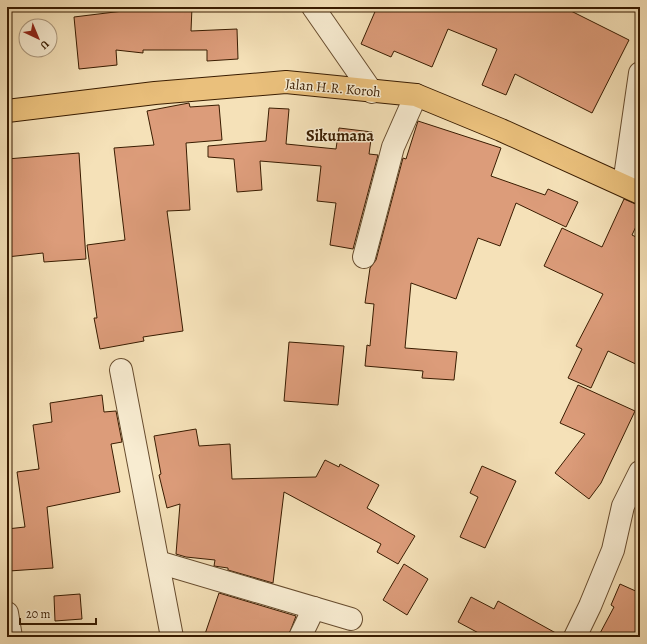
<svg xmlns="http://www.w3.org/2000/svg" width="647" height="644" viewBox="0 0 647 644" font-family="Alegreya,serif">
	<style>
		.building { fill: #dc9c7a; stroke: #391c01 }
		.lines { fill: none; stroke-linecap: round; stroke-linejoin: round }
		.minor-casing { stroke: #684d2f; stroke-width: 24 }
		.major-casing { stroke: #391c01; stroke-width: 24 }
		.minor { stroke: #f8ecd1; stroke-width: 22 }
		.major { stroke: #eac07c; stroke-width: 22 }
		.labels { text-anchor: middle; dominant-baseline: central; stroke-width: 3; stroke-linejoin: round; paint-order: stroke }
		.street-label { font-size: 14px; fill: #391c01; stroke: #f8ecd1 }
		.quarter-label { font-size: 16px; font-weight: bold; fill: #391c01; stroke: #f8ecd1 }
	</style>
	<rect width="100%" height="100%" fill="#f5e1b8"/>
	<filter id="stains"><feTurbulence type="fractalNoise" baseFrequency=".005" numOctaves="4"/><feColorMatrix values="0 0 0 0 .2 0 0 0 0 .09 0 0 0 0 .02 0 0 0 .5 -.17"/></filter>
	<radialGradient id="worn" r=".72"><stop offset=".6" stop-color="#630" stop-opacity="0"/><stop offset="1" stop-color="#630" stop-opacity=".3"/></radialGradient>
	<g class="building">
		<polygon points="123,7 192,7 191,31 237,29 238,59 207,61 207,50 143,50 143,53 116,50 117,65 79,69 74,17 123,11"/>
		<polygon points="377,7 563,7 629,40 592,113 515,74 506,95 482,85 497,49 448,29 432,67 394,51 391,57 361,44"/>
		<polygon points="189,103 190,107 219,105 222,140 186,143 190,210 167,211 183,331 143,337 144,341 100,349 94,318 97,318 87,245 125,240 114,148 154,145 147,111"/>
		<polygon points="269,108 289,109 286,144 336,149 339,128 372,132 369,154 378,155 353,249 330,245 336,203 317,201 321,166 260,161 262,190 237,192 234,159 208,157 208,146 266,141"/>
		<polygon points="418,121 501,148 491,176 545,195 548,189 578,202 566,227 516,203 500,246 478,238 456,299 411,283 405,348 457,352 454,380 422,378 423,371 365,366 367,345 370,346 374,304 365,303 370,268 376,260 403,158 406,159"/>
		<polygon points="79,153 86,259 44,262 43,253 7,257 7,159"/>
		<polygon points="624,199 640,206 640,218 632,235 640,239 640,366 608,351 591,388 568,378 582,349 576,346 603,294 544,266 562,228 602,247"/>
		<polygon points="289,342 344,346 338,405 284,401"/>
		<polygon points="578,385 635,411 601,483 589,499 555,473 585,434 560,423"/>
		<polygon points="102,395 104,412 116,411 122,442 111,444 120,492 47,507 53,568 9,571 7,529 25,527 17,472 39,469 33,425 52,422 50,403"/>
		<polygon points="196,429 199,446 230,444 232,479 316,477 325,460 339,467 340,464 379,485 367,508 415,536 398,564 377,552 381,544 284,492 273,583 228,570 228,568 214,566 215,560 186,557 176,554 180,504 167,508 159,475 161,474 154,436"/>
		<polygon points="482,466 516,481 485,548 460,537 478,497 470,493"/>
		<polygon points="404,564 428,579 407,615 383,600"/>
		<polygon points="620,584 640,593 640,637 598,637 614,607 611,605"/>
		<polygon points="219,593 296,616 288,637 204,637"/>
		<polygon points="80,594 82,619 55,621 54,596"/>
		<polygon points="471,597 494,609 498,601 563,637 486,637 458,622"/>
	</g>
	<g class="lines">
		<defs>
			<g id="minor">
				<polyline points="313,7 372,92"/>
				<polyline points="624,184 640,73"/>
				<polyline points="364,257 393,147 416,95"/>
				<polyline points="121,370 172,637"/>
				<polyline points="158,562 351,619"/>
				<polyline points="7,613 11,637"/>
				<polyline points="300,637 314,608"/>
				<polyline points="575,637 590,606 613,550 623,506 640,472"/>
			</g>
			<polyline id="major" points="7,111 155,93 286,82 416,95 501,130 640,193"/>
		</defs>
		<use href="#minor" class="minor-casing"/>
		<use href="#major" class="major-casing"/>
		<use href="#minor" class="minor"/>
		<use href="#major" class="major"/>
	</g>
	<g class="labels">
		<g class="street-label">
			<text transform="translate(333 88) rotate(5)">Jalan H.R. Koroh</text>
		</g>
		<g class="quarter-label">
			<text x="340" y="136">Sikumana</text>
		</g>
	</g>
	<rect width="647" height="644" fill="none" stroke="#f5e1b8" stroke-width="24"/>
	<rect x="8" y="8" width="631" height="628" fill="none" stroke="#391c01" stroke-width="2"/>
	<rect x="12" y="12" width="623" height="620" fill="none" stroke="#391c01"/>
	<g transform="translate(38 38) rotate(136)"><circle r="19" fill="#f8ecd1" stroke="#ac997e"/>
	<path d="M0-3L7 15L0 10L-7 15Z" fill="#8f2418"/>
	<text y="-6" font-size="11" font-weight="bold" text-anchor="middle" fill="#391c01">U</text>
	</g>
	<path d="M20 618v6h76v-6" fill="none" stroke="#391c01" stroke-width="2"/>
	<text x="26" y="618" font-size="12" fill="#391c01" stroke="#f8ecd1" stroke-width="3" paint-order="stroke">20 m</text>
	<rect width="100%" height="100%" filter="url(#stains)"/>
	<rect width="100%" height="100%" fill="url(#worn)"/>
</svg>
